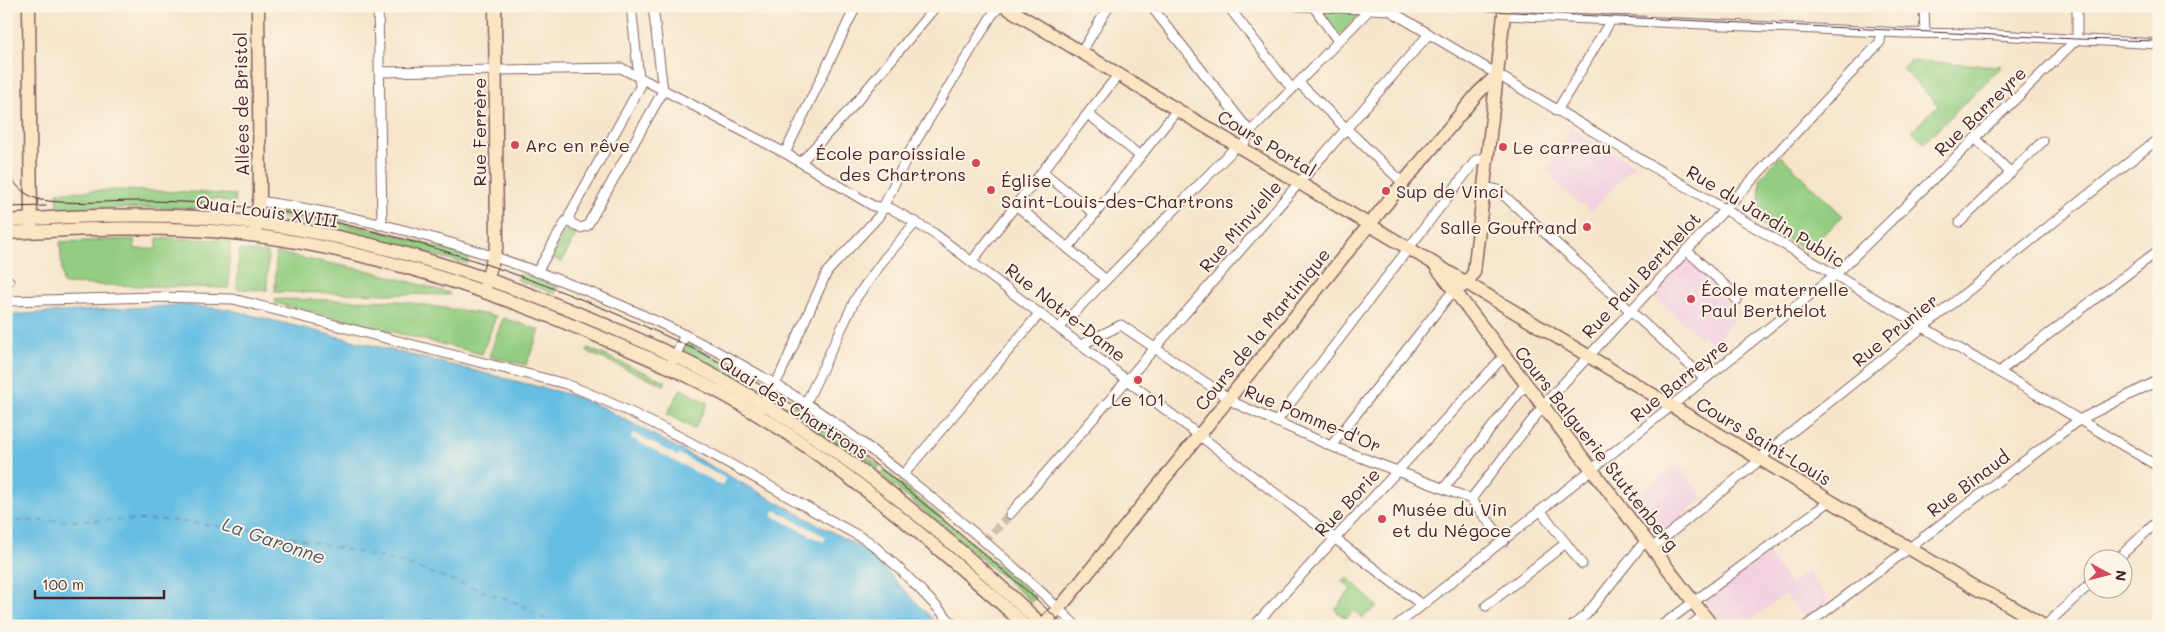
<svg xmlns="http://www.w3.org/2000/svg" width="2165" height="632" viewBox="0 0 2165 632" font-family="Mali,sans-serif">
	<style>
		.built { fill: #f2cfe1 }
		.green { fill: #93cd81; stroke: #6e7656 }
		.water { fill: #66bee3; stroke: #586e87 }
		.pier { fill: #f6e5cb }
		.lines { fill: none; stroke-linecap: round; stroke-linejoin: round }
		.ferry { stroke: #54576b; stroke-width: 1; stroke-dasharray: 6 5; stroke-linecap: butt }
		.street-tunnel { stroke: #d4bdab; stroke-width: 9; stroke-dasharray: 9 4.5; stroke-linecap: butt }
		.street-casing { stroke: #866463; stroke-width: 11 }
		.secondary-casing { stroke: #866463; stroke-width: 15 }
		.street { stroke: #fff; stroke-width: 9 }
		.secondary { stroke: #fbe6c4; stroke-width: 12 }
		.tram { stroke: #4a1f2b; stroke-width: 1 }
		.poi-dot { fill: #d1495b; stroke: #fcf5e5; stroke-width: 2 }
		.labels { text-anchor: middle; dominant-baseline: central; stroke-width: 4; stroke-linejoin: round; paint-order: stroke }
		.street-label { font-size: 18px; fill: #4a1f2b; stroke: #fcf5e5 }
		.poi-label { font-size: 18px; fill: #4a1f2b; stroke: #fcf5e5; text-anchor: start }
		.water-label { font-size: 19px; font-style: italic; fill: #54576b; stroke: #fcf5e5 }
	</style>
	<rect width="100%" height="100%" fill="#fcf5e5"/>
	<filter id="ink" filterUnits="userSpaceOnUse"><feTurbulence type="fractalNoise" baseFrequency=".02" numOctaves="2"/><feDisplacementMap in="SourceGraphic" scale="10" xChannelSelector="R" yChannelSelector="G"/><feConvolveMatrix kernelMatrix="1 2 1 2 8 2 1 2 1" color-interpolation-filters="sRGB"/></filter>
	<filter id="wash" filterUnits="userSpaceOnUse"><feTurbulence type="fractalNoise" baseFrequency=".0096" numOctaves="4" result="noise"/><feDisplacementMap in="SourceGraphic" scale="20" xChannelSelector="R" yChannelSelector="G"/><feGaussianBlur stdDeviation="1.12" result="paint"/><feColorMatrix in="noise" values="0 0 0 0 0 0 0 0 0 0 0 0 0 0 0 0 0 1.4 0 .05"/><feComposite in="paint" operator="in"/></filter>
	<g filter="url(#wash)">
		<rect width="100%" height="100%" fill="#f6e5cb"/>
		<g class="built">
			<polygon points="1571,128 1634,165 1592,211 1583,203 1581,205 1553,180 1555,177 1548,172 1551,163"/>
			<polygon points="1689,254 1726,288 1728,295 1724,299 1738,314 1713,344 1703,335 1700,338 1652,294"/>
			<polygon points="1678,464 1704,498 1655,537 1628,503"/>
			<polygon points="1768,554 1790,584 1807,571 1830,601 1806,620 1785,594 1743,626 1722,626 1705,603"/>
		</g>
		<g class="green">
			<polygon points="1318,11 1356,12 1358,16 1338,37"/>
			<polygon points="1909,61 2002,66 1924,143 1912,131 1938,105 1902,68"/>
			<polygon points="1781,156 1843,216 1806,251 1759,223 1760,178"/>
			<polygon points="121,190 192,192 235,195 235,204 214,198 211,210 191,208 58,209 57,192"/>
			<polygon points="281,210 380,231 469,256 467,264 379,240 280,218"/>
			<polygon points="568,230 574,231 575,236 562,262 551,257 564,232"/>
			<polygon points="157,238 230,240 229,288 63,284 60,242 134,239 135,249 157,249"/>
			<polygon points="239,250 268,253 267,290 237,289"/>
			<polygon points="276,253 370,271 450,293 449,295 275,292"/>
			<polygon points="520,273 558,287 555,294 517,280"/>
			<polygon points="276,299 399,301 496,316 482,354 275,303"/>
			<polygon points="503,318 540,330 526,365 489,356"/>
			<polygon points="686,342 751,377 747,384 682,350"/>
			<polygon points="588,348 665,381 664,385 587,352"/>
			<polygon points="681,389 708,403 694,429 667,414"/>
			<polygon points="791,402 880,466 875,472 787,409"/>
			<polygon points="885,470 1036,597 1032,602 933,518 881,476"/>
			<polygon points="1347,577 1377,606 1362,618 1354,610 1346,619 1335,610 1351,589 1343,582"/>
		</g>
		<polygon class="water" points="184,305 231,310 567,394 602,407 867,551 939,626 6,626 6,315"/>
		<g class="pier">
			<polygon points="633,433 678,456 679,454 725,478 722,486 631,438"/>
			<polygon points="775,510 826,537 823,542 772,515"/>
		</g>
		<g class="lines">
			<polyline class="ferry" points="6,520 20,521 165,520 266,531 400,562 520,604 556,626"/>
		</g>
	</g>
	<g filter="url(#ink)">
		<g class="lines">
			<polyline class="street-tunnel" points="984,542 1010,514"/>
			<defs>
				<g id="street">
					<polyline points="378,6 382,219 379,225"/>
					<polyline points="631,6 640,87 571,212 569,217 571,223 580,228 587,226 590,221 663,91 653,6"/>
					<polyline points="1151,6 1250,132"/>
					<polyline points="1228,6 1292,89"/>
					<polyline points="1297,6 1389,10"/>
					<polyline points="1313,6 1338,41"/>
					<polyline points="1382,6 2159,467"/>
					<polyline points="1924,6 1925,33"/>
					<polyline points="1504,15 1904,33 1978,34 2159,44"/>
					<polyline points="2077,39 2077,6"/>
					<polyline points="1081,53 1109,6"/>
					<polyline points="379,72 621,68 785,153 873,206 892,209 935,234 1422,605"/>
					<polyline points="1299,83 1403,183"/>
					<polyline points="1557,111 1611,20"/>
					<polyline points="1088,114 1140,156"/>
					<polyline points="1975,138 2011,173"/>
					<polyline points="1242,148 1250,132 1370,9"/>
					<polyline points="785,153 856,6"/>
					<polyline points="801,162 853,106 936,6"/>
					<polyline points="1043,172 1095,214"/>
					<polyline points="1484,187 1498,190 1705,379"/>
					<path d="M 259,201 C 447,228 643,300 804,402 C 845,428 883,459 921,489 C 974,532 1028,577 1076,626"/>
					<polyline points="1016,205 1106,280"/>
					<polyline points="1960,222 2043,141"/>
					<polyline points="1068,248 1177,110"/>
					<polyline points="1686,250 1728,288 1737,300"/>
					<polyline points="972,261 1118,75"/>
					<polyline points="537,272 566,221 569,220"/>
					<polyline points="6,281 9,281"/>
					<path d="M 6,301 L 157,297 L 233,299 L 566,384 C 672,426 768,487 868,541 C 900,567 926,596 955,626"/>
					<polyline points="1059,328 1231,152 1236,145"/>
					<polyline points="1081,345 1121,325 1237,404 1331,446 1471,499 1504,541"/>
					<polyline points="673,360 685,335"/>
					<polyline points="2000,373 2004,368 2159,250"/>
					<polyline points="806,403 856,298 885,258 916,222"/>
					<polyline points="760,408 780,375 827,272 879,216 910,151 992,15 1000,6"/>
					<polyline points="1276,422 1476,160 1487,158"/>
					<polyline points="1331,446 1449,296 1455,291"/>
					<polyline points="903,475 1040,313"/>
					<polyline points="1445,487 1526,384"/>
					<polyline points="1471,499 1548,400 1880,42 1881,32"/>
					<polyline points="1541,511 1582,564"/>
					<polyline points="1010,514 1429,34"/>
					<polyline points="1652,548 1755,464 1767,452 2159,138"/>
					<polyline points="2116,560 2159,520"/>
					<polyline points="1486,606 1566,543"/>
					<polyline points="1254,626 1504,356"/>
					<polyline points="1396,626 1835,275 2077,39"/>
					<polyline points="1572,626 1586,615 1641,546 1647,542"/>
					<polyline points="1661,626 1830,501"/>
					<polyline points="1690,626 1704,615"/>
					<polyline points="1806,626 2079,420 2159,380"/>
					<polyline points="2045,626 2092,582"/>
				</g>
				<g id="secondary">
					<polyline points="29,6 31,227"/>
					<polyline points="1004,6 1979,590 1999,599 2044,626"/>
					<path d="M 6,221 C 73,216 141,213 208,218 C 348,228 497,277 624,333 C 663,350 701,367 738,389 C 848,452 952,539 1043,626"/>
					<polyline points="255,231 260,194 258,6"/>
					<path d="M 6,233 C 82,229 157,225 233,233 C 358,246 486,288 602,338 C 647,357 692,376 735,401 C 811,445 882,501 949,558 C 974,580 1001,602 1025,626"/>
					<polyline points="1437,268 1712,626"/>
					<polyline points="485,287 497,245 495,6"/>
					<polyline points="1461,287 1467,283 1474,272 1505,6"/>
					<polyline points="1042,626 1066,600 1403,183 1478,93 1497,75"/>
				</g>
			</defs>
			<use href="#street" class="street-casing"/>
			<use href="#secondary" class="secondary-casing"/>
			<use href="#street" class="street"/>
			<use href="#secondary" class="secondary"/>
			<g class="tram">
				<polyline points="1388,6 2077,39 2159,41"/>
				<path d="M 6,161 C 9,181 22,195 41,200 C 72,205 107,201 138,201 C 184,201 230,204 276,211 C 389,230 499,265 605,309 C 656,331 706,353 754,381 C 828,425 896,479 961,535 C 996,564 1032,594 1065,626"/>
				<polyline points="6,207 46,206"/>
			</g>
		</g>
	</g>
	<g class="poi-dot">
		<circle cx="515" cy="145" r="5"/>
		<circle cx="1503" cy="147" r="5"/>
		<circle cx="976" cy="163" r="5"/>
		<circle cx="991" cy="190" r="5"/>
		<circle cx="1386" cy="191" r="5"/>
		<circle cx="1587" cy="227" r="5"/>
		<circle cx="1691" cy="299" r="5"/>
		<circle cx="1138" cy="380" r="5"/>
		<circle cx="1382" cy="519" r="5"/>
	</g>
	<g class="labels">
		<g class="street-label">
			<text transform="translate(241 104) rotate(-91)">Allées de Bristol</text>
			<text transform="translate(1980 111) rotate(-44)">Rue Barreyre</text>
			<text transform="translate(479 132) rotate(-90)">Rue Ferrère</text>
			<text transform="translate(1267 143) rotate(31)">Cours Portal</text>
			<text transform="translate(267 211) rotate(8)">Quai Louis XVIII</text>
			<text transform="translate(1766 216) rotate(31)">Rue du Jardin Public</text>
			<text transform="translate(1240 226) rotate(-49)">Rue Minvielle</text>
			<text transform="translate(1641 275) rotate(-47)">Rue Paul Berthelot</text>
			<text transform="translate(1066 312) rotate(38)">Rue Notre-Dame</text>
			<text transform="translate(1262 329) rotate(-51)">Cours de la Martinique</text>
			<text transform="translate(1895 330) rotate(-39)">Rue Prunier</text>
			<text transform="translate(1679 380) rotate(-39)">Rue Barreyre</text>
			<text transform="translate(794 407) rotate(33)">Quai des Chartrons</text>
			<text transform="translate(1313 418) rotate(23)">Rue Pomme-d'Or</text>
			<text transform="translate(1764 441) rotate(31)">Cours Saint-Louis</text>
			<text transform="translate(1597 448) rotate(52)">Cours Balguerie Stuttenberg</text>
			<text transform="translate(1968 483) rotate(-37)">Rue Binaud</text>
			<text transform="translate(1347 502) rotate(-47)">Rue Borie</text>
		</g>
		<g class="poi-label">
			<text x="525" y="145">Arc en rêve</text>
			<text x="1513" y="147">Le carreau</text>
			<text x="966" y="153" text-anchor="end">École paroissiale<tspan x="966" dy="21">des Chartrons</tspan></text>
			<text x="1001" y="180">Église<tspan x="1001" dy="21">Saint-Louis-des-Chartrons</tspan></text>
			<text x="1396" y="191">Sup de Vinci</text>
			<text x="1577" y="227" text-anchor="end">Salle Gouffrand</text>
			<text x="1701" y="289">École maternelle<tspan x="1701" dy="21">Paul Berthelot</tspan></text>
			<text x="1138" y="399" text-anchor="middle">Le 101</text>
			<text x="1392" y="509">Musée du Vin<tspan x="1392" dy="21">et du Négoce</tspan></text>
		</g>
		<g class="water-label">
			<text transform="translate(274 540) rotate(19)">La Garonne</text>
		</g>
	</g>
	<rect width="2165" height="632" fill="none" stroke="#fcf5e5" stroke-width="25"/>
	<g transform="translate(2108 574) rotate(97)"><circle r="24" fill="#fcf5e5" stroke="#b59f9b"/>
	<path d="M0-4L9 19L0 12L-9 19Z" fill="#d1495b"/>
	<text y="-8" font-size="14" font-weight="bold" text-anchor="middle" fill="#4a1f2b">N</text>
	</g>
	<path d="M35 590v8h129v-8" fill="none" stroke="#4a1f2b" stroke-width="2.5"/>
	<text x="42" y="590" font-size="15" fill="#4a1f2b" stroke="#fcf5e5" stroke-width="4" paint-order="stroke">100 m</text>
</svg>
